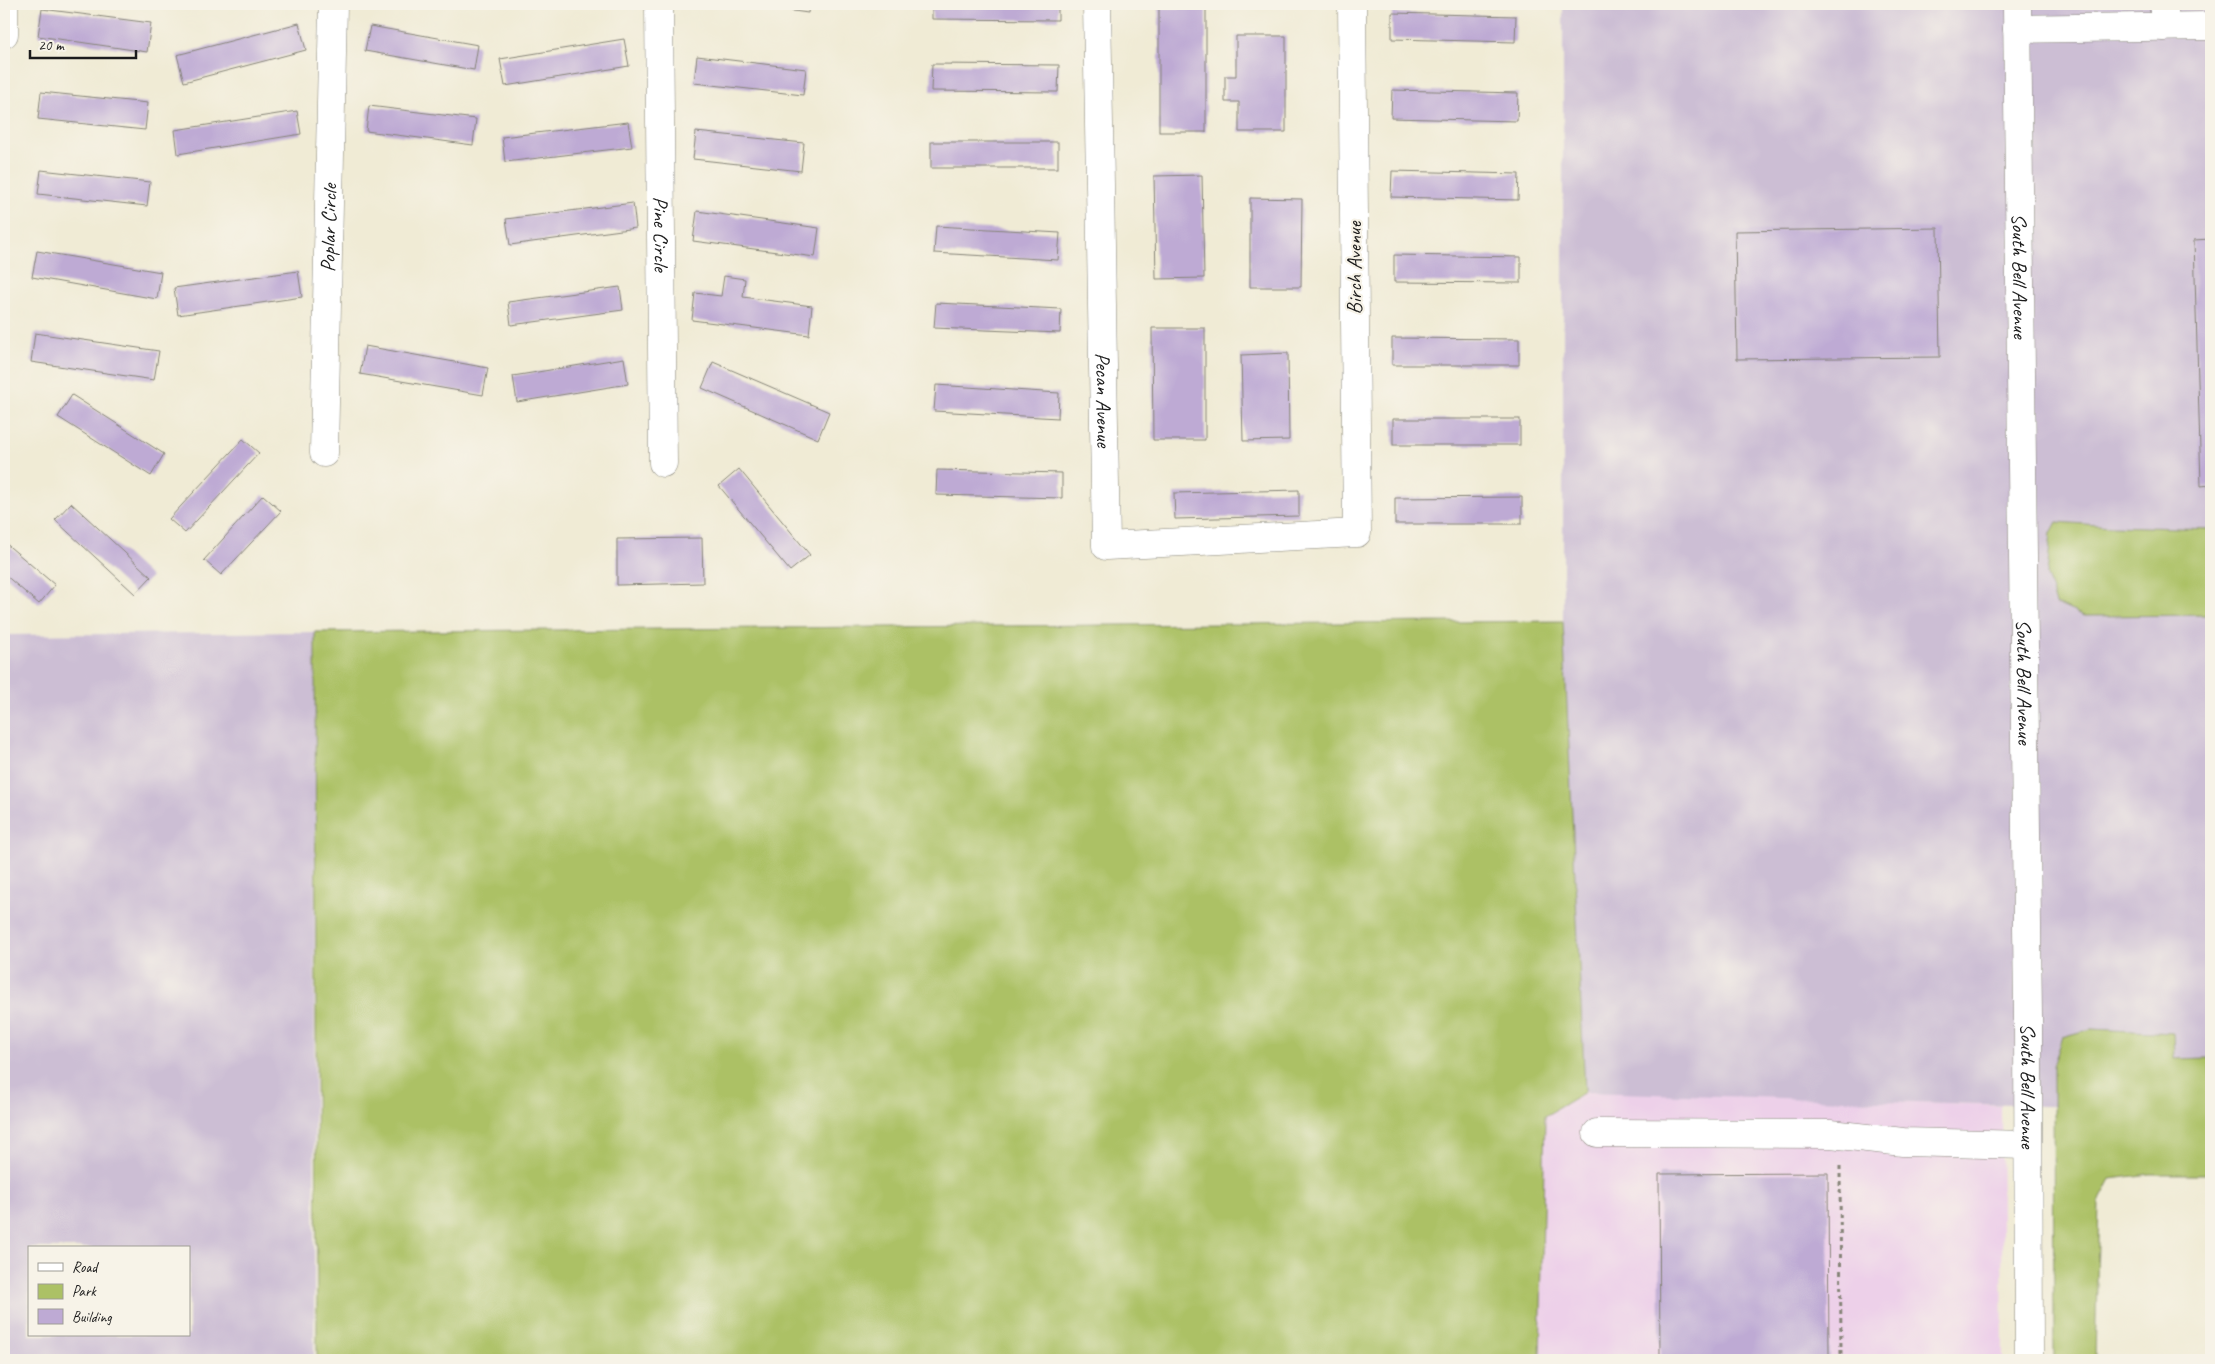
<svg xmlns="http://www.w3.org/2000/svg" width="2215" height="1364" viewBox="0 0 2215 1364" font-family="Caveat,sans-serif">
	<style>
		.built { fill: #edd0e9 }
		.industrial { fill: #ccbed4; fill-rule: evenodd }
		.green { fill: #acc165; stroke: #646e40 }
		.building { fill: #beaad4 }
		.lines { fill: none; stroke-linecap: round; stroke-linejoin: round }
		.minor-casing { stroke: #868478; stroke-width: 29 }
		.path { stroke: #868478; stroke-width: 3; stroke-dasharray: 4 4; stroke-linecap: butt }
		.minor { stroke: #fff; stroke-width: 28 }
		.labels { text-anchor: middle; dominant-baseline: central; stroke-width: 4.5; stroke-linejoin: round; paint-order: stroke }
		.street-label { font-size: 21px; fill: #1c1c1c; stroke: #f7f3e8 }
	</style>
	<rect width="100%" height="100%" fill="#f7f3e8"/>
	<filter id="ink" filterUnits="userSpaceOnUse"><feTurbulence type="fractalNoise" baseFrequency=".02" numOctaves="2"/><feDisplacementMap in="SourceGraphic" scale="10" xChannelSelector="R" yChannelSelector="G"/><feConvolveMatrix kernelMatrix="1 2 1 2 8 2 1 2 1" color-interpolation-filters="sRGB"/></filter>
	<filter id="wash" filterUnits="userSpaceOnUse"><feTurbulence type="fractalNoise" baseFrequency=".0096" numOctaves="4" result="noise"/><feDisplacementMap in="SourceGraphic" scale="20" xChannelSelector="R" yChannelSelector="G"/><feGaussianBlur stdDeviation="1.12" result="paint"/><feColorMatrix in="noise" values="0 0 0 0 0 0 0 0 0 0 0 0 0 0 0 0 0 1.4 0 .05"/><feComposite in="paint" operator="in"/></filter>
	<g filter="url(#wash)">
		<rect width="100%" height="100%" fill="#f0ebd5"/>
		<polygon class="built" points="1585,1090 2001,1105 2003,1360 1540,1360 1545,1115"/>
		<g class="industrial">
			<polygon points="1563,4 2211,4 2211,1111 1585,1092 1563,621"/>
			<path d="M 315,632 L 314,1360 L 4,1360 L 4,635 ZM 29,1248 L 189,1248 L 189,1335 L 29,1335 Z"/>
		</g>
		<g class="green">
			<polygon points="2057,522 2111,526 2211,529 2211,615 2084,616 2056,604 2047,575 2051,533"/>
			<polygon points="1563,621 1585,1092 1545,1116 1540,1360 317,1360 315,632"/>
			<polygon points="2091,1029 2173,1033 2174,1059 2211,1058 2211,1174 2149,1174 2111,1179 2099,1202 2095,1360 2054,1360 2053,1066 2063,1037"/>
		</g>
		<g id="blocks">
			<g class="building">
				<polygon points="744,4 809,4 808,13"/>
				<polygon points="932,4 1058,4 1058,20 932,19"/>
				<rect x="1159" y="8" width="47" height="124"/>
				<polygon points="42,9 151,23 147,52 38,36"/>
				<polygon points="1392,13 1516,16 1515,42 1392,39"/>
				<polygon points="299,23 306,50 184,82 177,55"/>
				<polygon points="370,26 478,45 474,70 365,51"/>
				<polygon points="1236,36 1286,36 1286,132 1239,132 1239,102 1225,102 1225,76 1236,76"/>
				<polygon points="624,39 629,66 505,86 500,59"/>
				<polygon points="697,56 806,69 803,95 694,83"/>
				<polygon points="932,64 1059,65 1058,92 931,91"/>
				<polygon points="1392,90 1518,93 1517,121 1391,118"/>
				<polygon points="41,92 148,103 145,130 38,119"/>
				<polygon points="369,106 476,119 473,145 366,131"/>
				<polygon points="297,111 301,134 178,154 175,130"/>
				<polygon points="628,122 632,147 505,162 502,137"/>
				<polygon points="696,132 804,143 801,171 693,159"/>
				<rect x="931" y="142" width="127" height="26"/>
				<polygon points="41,170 150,182 147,206 38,194"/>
				<polygon points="1392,171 1519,174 1518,200 1391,197"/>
				<polygon points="1202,175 1204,278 1156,279 1154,176"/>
				<polygon points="1250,198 1302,199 1301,287 1250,287"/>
				<polygon points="633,203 636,228 510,245 506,219"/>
				<polygon points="697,211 819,228 815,257 693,241"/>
				<polygon points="936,226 1060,233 1058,260 934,253"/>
				<polygon points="1938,228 1940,357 1737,359 1735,231"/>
				<polygon points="2211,239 2211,485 2201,486 2194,240"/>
				<polygon points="37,251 161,272 157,299 32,277"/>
				<polygon points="1394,255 1521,257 1521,283 1394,282"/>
				<polygon points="298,271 302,297 178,315 174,288"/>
				<polygon points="724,276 745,279 743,297 812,306 809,335 692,320 695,293 721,296"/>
				<polygon points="620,287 623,310 511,325 508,302"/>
				<polygon points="936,303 1061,309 1060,333 934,328"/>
				<polygon points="1152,328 1205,328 1205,440 1153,440"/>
				<polygon points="35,333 159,351 154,380 31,362"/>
				<polygon points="1392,338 1519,339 1519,365 1392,365"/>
				<polygon points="365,346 488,368 483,395 360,374"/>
				<polygon points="1288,353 1289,440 1243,441 1241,355"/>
				<polygon points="624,358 628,384 517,402 513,376"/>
				<polygon points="713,362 829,412 818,439 702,388"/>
				<polygon points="936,385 1059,393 1058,418 934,411"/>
				<polygon points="72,395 164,454 151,476 58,417"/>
				<rect x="1393" y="419" width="127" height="26"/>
				<polygon points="243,439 259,453 185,533 169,519"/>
				<polygon points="739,469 810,555 790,571 719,486"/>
				<polygon points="937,470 1062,473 1062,498 936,495"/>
				<polygon points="1299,490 1299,516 1175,519 1174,493"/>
				<polygon points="263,495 281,511 221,575 204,560"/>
				<polygon points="1522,497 1522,524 1395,524 1395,498"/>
				<polygon points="71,503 151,577 135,594 55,520"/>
				<polygon points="702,538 703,583 617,585 617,539"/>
				<polygon points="4,542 55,585 39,604 4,574"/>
				<polygon points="1828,1173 1829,1360 1660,1360 1659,1174"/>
			</g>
		</g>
	</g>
	<g filter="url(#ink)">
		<use href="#blocks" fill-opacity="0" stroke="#868478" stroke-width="1"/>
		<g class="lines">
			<defs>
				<g id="minor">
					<path id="s1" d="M 659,4 L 663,463"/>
					<path id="s2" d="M 1097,4 L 1106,546 L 1357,533 L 1352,4"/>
					<path id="s3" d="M 2017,4 L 2028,1017 L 2029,1360"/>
					<polyline points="2164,4 2164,27"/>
					<polyline points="2017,29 2211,26"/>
					<polyline points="4,34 4,4"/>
					<path id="s4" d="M 324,453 L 333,4"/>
					<polyline points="1597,1133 1831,1134 1903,1142 2027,1145"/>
				</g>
			</defs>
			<use href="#minor" class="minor-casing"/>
			<polyline class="path" points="1840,1166 1841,1360"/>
			<use href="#minor" class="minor"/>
		</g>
	</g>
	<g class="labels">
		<g class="street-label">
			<text stroke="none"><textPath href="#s4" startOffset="225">Poplar Circle</textPath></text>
			<text stroke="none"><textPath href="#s1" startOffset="230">Pine Circle</textPath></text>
			<text transform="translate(1354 268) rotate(-90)">Birch Avenue</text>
			<text stroke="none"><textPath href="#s3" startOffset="272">South Bell Avenue</textPath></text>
			<text stroke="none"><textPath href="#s2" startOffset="396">Pecan Avenue</textPath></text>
			<text stroke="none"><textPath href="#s3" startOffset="678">South Bell Avenue</textPath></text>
			<text stroke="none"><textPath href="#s3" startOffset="1082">South Bell Avenue</textPath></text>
		</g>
	</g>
	<rect width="2215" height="1364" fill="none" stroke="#f7f3e8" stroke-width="20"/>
	<rect x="28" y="1246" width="162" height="90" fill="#f7f3e8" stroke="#9f9d96"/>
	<rect x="38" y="1263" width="25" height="8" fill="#ffffff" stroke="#9f9d96"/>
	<text x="72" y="1272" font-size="15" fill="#1c1c1c">Road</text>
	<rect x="38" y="1284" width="25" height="15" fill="#acc165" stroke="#9f9d96"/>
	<text x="72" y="1296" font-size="15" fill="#1c1c1c">Park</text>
	<rect x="38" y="1309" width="25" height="15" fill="#beaad4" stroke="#9f9d96"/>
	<text x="72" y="1322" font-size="15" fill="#1c1c1c">Building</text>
	<path d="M30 50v8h106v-8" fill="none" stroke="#1c1c1c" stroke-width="2.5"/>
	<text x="38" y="50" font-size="15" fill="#1c1c1c" stroke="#f7f3e8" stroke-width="4" paint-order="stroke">20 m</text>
</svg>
